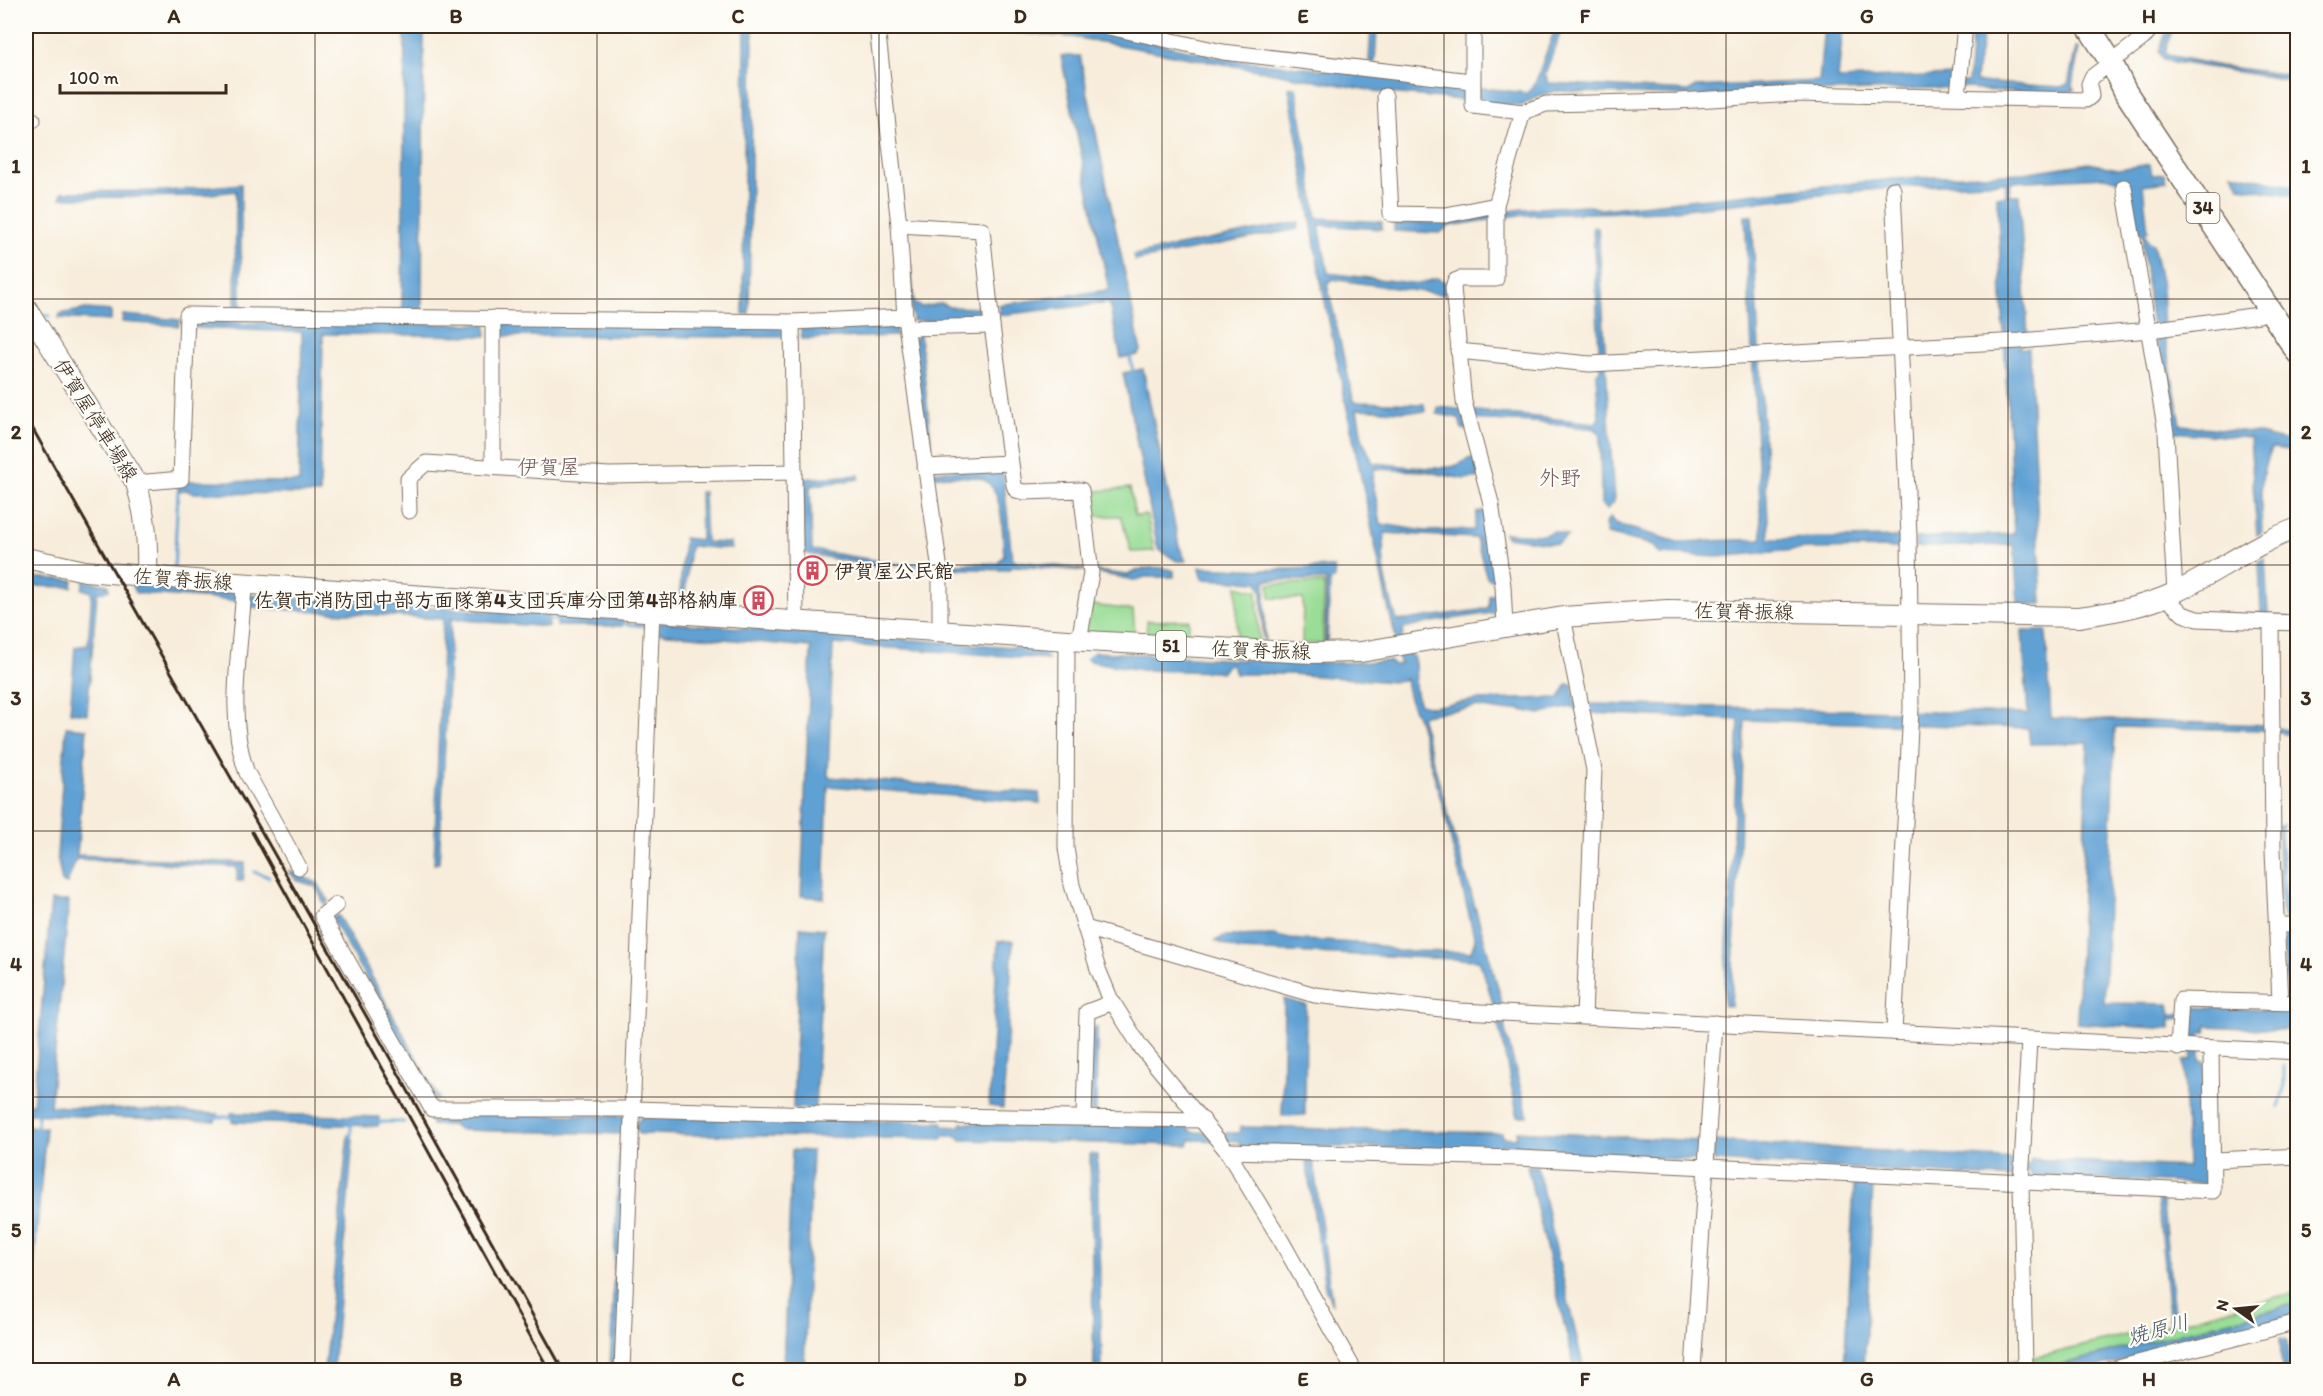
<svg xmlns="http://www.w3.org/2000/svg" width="2323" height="1396" viewBox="0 0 2323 1396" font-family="Itim,'Klee One',sans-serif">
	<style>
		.green { fill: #99dd96; stroke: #6a845a; stroke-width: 1.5 }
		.water { fill: #60a1d4; stroke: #4e6679; stroke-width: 1.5 }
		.pier { fill: #f8eddb }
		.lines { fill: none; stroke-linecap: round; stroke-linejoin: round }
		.stream { stroke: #60a1d4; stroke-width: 3 }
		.minor-casing { stroke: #7d6e60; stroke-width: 17 }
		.major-casing { stroke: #7d6e60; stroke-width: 22 }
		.highway-casing { stroke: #7d6e60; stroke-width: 25 }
		.minor { stroke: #fff; stroke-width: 15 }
		.major { stroke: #fff; stroke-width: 20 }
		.highway { stroke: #fff; stroke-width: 22 }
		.rail { stroke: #3b2a1e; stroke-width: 3 }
		.grid { fill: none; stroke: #3b2a1e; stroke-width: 1.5; stroke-opacity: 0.55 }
		.labels { text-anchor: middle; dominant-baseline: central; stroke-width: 4.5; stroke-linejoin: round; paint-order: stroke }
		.shield { fill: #fdfcf7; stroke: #75695f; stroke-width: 1.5 }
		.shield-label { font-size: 18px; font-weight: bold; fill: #3b2a1e }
		.street-label { font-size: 20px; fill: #3b2a1e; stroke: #fdfcf7 }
		.poi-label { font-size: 20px; font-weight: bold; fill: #3b2a1e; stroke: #fdfcf7; text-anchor: start }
		.neighbourhood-label { font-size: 21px; fill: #72585b; stroke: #fdfcf7 }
		.water-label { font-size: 21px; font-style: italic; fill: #4a5a67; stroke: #fdfcf7 }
		.neatline { fill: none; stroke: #3b2a1e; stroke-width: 2 }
		.grid-label { font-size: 20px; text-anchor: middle; font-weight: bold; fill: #3b2a1e }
	</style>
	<rect width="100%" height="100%" fill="#fdfcf7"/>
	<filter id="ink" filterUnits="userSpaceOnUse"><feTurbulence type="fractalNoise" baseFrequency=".0167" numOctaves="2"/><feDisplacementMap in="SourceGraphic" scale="12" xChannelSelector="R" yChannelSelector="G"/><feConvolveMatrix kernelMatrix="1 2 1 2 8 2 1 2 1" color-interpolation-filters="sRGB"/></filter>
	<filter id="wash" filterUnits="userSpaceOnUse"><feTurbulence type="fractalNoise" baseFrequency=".008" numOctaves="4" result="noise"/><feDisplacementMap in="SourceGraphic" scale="24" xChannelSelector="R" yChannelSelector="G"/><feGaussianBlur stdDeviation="1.35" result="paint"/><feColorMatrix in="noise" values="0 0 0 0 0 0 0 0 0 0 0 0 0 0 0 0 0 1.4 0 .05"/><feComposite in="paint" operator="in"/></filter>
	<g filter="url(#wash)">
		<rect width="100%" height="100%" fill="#f8eddb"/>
		<g class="green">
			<polygon points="1130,488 1135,516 1147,515 1154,551 1131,552 1121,516 1089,516 1087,492"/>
			<polygon points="1324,583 1323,644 1302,643 1303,599 1270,598 1269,584"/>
			<polygon points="1237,586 1257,591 1259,642 1237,641"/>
			<polygon points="1091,605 1133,610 1135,635 1086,633"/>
			<polygon points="1189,620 1189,637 1146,636 1147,621"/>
			<polygon points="2297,1292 2297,1303 2056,1366 2024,1370 1959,1370 2047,1355"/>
		</g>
		<g class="water">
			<polygon points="405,26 424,26 422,309 402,309"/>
			<polygon points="745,26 753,26 749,314 743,314"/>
			<path d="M 931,26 L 1046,26 L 1107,32 L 1228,59 L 1527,93 L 1535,84 L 1556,26 L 1563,26 L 1545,74 L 1549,83 L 1688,91 L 1696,87 L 1819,81 L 1824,26 L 1843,26 L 1838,79 L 1954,75 L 1952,82 L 1968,82 L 1973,26 L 1984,26 C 1983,45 1976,63 1976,82 L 2061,87 L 2068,84 L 2076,48 L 2079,48 L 2072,86 L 2075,90 L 2066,93 L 1976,90 L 1969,87 L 1686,96 L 1555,91 L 1538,96 L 1521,106 L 1380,92 L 1073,37 Z"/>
			<polygon points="1371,26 1377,26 1375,62 1369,61"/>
			<polygon points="2168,26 2174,26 2165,52 2168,55 2220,66 2297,76 2297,81 2163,60 2159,52"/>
			<polygon points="1061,56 1080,56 1141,351 1138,355 1121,358 1109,303 1000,315 998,305 1109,290"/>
			<path d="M 1296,87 L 1317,218 L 1382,222 L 1382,229 L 1319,225 L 1328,273 L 1419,284 L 1437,278 L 1445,282 L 1445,295 L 1332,279 L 1327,284 L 1354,402 L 1424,404 L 1425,412 L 1357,409 L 1362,438 L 1373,463 C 1398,465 1424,470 1449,467 C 1460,466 1465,459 1475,457 L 1480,477 L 1464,479 L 1424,471 L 1374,469 L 1373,483 L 1381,524 L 1425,531 L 1474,530 L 1477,512 L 1488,510 L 1498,582 L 1487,578 L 1476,538 L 1385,533 C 1379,560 1389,595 1397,621 L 1479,610 L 1489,607 L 1489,595 L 1497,594 L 1498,612 L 1432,622 L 1403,629 L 1402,641 L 1397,642 L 1387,603 L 1322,287 L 1289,88 Z"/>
			<path d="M 2089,163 L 2118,169 L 2150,164 L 2152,175 L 2164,174 L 2166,182 L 2143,185 L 2148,231 L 2145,233 L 2149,242 L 2153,244 L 2162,286 L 2164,334 L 2181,425 L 2251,432 L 2297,443 L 2297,451 L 2272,448 C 2258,471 2261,506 2262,532 L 2257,535 L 2250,438 L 2173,432 L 2151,320 L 2142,244 L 2144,242 L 2142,233 L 2137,232 L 2129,183 L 2105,177 L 2010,182 L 2010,195 L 2019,195 L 2028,336 L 2019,348 L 2029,348 L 2042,604 L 2018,604 L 2014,545 L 1915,547 L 1915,538 L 2014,534 L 1997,196 L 2006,196 L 2006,182 L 1899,187 L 1664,211 L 1519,215 L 1449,226 L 1440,233 L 1394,231 L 1394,224 L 1443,222 L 1523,209 L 1586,205 L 1601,209 L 1894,179 L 2024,173 Z"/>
			<polygon points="2232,173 2297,187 2297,196 2240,187"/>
			<polygon points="241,184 241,308 235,308 236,191 193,196 61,198 62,192 167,191"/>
			<polygon points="1745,216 1752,216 1769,539 1903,537 1903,548 1806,549 1717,557 1660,554 1653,545 1607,534 1605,524 1610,518 1615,524 1678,542 1762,539"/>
			<polygon points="1299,222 1297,229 1135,261 1133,255"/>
			<polygon points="1593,227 1598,227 1614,502 1607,509 1601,504 1600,435 1596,429 1535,422 1465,419 1467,430 1462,429 1459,418 1437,414 1438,407 1596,423 1599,418 1596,374 1600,370"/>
			<polygon points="906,263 911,265 914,303 922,307 942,303 949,307 984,308 983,319 913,321"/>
			<polygon points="86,309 111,311 111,321 59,318 60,314"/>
			<polygon points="123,315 180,320 179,326 122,322"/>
			<polygon points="192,320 238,323 486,324 486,336 323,334 320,494 192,493 186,490 178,491 178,486 186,485 187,481 299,482 302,332 192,328"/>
			<polygon points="499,323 784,326 785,337 500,336"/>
			<polygon points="896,326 896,336 801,339 801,329"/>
			<polygon points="920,334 933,462 928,462 913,339"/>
			<polygon points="1143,369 1179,546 1186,561 1177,561 1158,549 1123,373"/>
			<path d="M 999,469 L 1003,472 L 1012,560 L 1128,575 C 1139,567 1162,565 1174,571 L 1174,577 L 1144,577 L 1138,581 L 1088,571 L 1014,566 L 1007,570 L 944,568 L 943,564 L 998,563 L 1004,555 C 1002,534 1005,484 979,478 C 964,475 946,477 931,476 L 936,471 Z"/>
			<polygon points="859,475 859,479 810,486 812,550 899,564 877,567 804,553 802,479"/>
			<polygon points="700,492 704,492 706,542 730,543 731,549 690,546 685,592 679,604 684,538 701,540"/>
			<polygon points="1553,531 1568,536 1557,544 1506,537 1504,533 1544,535"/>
			<polygon points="2265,559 2268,614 2261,614 2259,561"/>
			<polygon points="1200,567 1266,570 1334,567 1335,579 1330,580 1327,645 1325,645 1326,580 1265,580 1265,640 1263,639 1262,592 1258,582 1202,579"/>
			<polygon points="26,577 73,580 72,587 26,586"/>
			<polygon points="84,581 108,585 109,590 97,593 87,714 70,712 75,647 88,645 92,592 82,589"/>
			<polygon points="131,584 238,593 238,601 136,593"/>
			<polygon points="249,595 549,615 548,627 451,619 439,863 434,864 443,619 247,607"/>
			<polygon points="556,615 622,620 622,626 557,626"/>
			<path d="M 659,622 L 1041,649 L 1043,651 C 1159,651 1273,668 1389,661 L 1394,665 L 1401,664 L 1397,653 L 1404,651 L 1413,656 C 1420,674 1410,687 1420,704 L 1431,707 L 1476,700 L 1559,698 L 1567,684 L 1572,684 L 1575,702 L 1590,704 L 2028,714 L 2022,631 L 2046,631 L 2051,718 L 2268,725 L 2297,731 L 2297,735 L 2267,730 L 2115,727 L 2104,1003 L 2169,1004 L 2171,1014 L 2185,1015 L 2188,1007 L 2297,1011 L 2297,1031 L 2207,1026 L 2206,1033 L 2200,1034 L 2200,1061 L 2205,1061 L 2206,1184 L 2031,1176 L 2030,1172 L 2017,1172 L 2017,1178 L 1714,1161 L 1713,1155 L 1698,1155 L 1698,1160 L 1516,1152 L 1516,1145 L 1502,1144 L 1502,1149 L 1240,1146 L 1239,1141 L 1190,1140 L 1188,1145 L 961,1140 L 958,1136 L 944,1136 L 942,1139 L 639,1134 L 639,1130 L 625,1130 L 625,1134 L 458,1130 L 454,1125 L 432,1125 L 430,1118 L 454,1118 L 455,1113 L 625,1116 L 626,1121 L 639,1122 L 640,1117 L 942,1122 L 944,1126 L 958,1127 L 962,1123 L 1188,1127 L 1191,1132 L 1239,1133 L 1240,1127 L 1502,1133 L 1502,1137 L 1516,1138 L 1517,1131 L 1698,1141 L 1699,1147 L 1714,1149 L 1715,1141 L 2016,1159 L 2016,1164 L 2030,1165 L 2031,1159 L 2187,1167 L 2184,1061 L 2192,1060 L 2193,1033 L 2184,1032 L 2185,1018 L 2171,1019 L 2171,1029 L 2077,1023 L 2088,743 L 2030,744 L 2028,728 L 1745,720 L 1731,1007 L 1724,1006 L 1739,720 L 1590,713 L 1571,707 L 1539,714 L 1517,709 L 1503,711 L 1476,707 L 1423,715 L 1421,719 L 1501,998 L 1505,1030 L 1528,1116 L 1518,1116 C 1506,1064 1498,1010 1479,960 L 1239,950 L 1215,941 L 1224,936 L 1273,935 L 1290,939 L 1372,944 L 1397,951 L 1471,952 L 1475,940 L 1443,807 L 1418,719 L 1409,699 L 1406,679 L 1394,682 L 1290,674 L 1235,674 L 1232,666 L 1227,665 L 1222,672 L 1141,670 L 1089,661 L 1086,658 L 1049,659 L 833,644 L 828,777 L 1039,793 L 1040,803 L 828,786 L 824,898 L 801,896 L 811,647 L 658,633 Z"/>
			<polygon points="66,727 87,729 77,855 245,863 243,881 237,881 237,867 76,859 67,884 62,882 57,855"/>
			<polygon points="2283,824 2281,834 2288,919 2284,918 2281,908 2277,826"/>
			<polygon points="289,871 318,883 329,901 325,905 315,886 296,880"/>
			<polygon points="51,901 69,901 50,1106 218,1114 215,1121 26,1114 26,1104 33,1104"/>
			<polygon points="338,915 439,1099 434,1100 332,918"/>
			<polygon points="800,927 824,929 815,1109 793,1108"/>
			<polygon points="2283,932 2290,932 2293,997 2288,998"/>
			<polygon points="998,941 1013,941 1003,1108 989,1106"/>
			<polygon points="1284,999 1306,1005 1305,1115 1282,1116"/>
			<polygon points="1097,1027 1096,1111 1090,1111 1091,1028"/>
			<polygon points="231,1113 379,1117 378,1126 232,1122"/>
			<polygon points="28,1127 46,1128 26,1352 26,1155"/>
			<polygon points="348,1135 353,1139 333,1370 324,1370"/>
			<polygon points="619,1148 626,1150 616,1370 610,1370"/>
			<polygon points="792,1150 812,1151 804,1370 783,1370"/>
			<polygon points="1090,1154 1097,1155 1102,1370 1094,1370"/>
			<polygon points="1306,1160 1313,1160 1332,1304 1325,1288"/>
			<polygon points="1527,1166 1537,1166 1584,1370 1575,1370"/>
			<polygon points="1854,1184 1873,1185 1864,1370 1844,1370"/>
			<polygon points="2157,1197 2162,1198 2175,1323 2170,1324"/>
			<polygon points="2297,1303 2297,1315 2087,1370 2024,1370 2056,1366"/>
			<polygon points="2280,1338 2287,1340 2289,1370 2282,1370"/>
		</g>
		<polygon class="pier" points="1041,649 1084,650 1094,651 1083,661 1051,661"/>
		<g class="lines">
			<g class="stream">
				<polyline points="42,315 50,316"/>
				<polyline points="1130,357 1133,371"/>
				<polyline points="899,564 933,566"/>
				<polyline points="174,569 178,491"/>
				<polyline points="549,620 559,620"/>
				<polyline points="619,623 645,626"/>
				<polyline points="254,872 269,877"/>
				<polyline points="2279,1107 2284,1089 2284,1066"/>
				<polyline points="216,1117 234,1117"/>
				<polyline points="378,1122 404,1122"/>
				<polyline points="37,1127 38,1115"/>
				<polyline points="351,1137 351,1125"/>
			</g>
		</g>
	</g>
	<g filter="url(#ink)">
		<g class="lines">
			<defs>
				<g id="minor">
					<polyline points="879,26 877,26 899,225 905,317 940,571 940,630"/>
					<polyline points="1104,26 1223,52 1471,81"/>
					<polyline points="1473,26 1473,106 1523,112 1546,104 1678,101 1794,94 2086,100 2091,96 2089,84 2092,77 2143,38 2153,26"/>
					<polyline points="1958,95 1965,26"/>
					<polyline points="1385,96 1391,214 1446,215 1496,205"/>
					<polyline points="26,121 33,120"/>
					<polyline points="2124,187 2166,433 2175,593"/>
					<polyline points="1893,189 1909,536 1911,709 1894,1032"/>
					<polyline points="899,225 982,230 992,326 1014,485 1016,490 1024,492 1081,490 1091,573 1079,641"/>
					<polyline points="792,322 796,620"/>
					<polyline points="907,328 992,326"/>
					<polyline points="1458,351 1590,364 2020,341 2150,330 2259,315 2270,311"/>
					<polyline points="493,465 493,318"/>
					<polyline points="925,467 1010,463"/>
					<polyline points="136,483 181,479 187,315 792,322 905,317"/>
					<polyline points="409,511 408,479 426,463 609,475 794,472"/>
					<path d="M 244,584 C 242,646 225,713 247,773 L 299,867"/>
					<polyline points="2166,597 2183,614 2197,619 2298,623"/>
					<polyline points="1563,617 1594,770 1584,1016"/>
					<polyline points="2271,622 2273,851 2280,1002"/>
					<polyline points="1505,626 1503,586 1491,503 1464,402 1453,288 1455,281 1460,279 1496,279 1496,205 1523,112"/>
					<polyline points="1067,640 1066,848 1072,885 1098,969 1110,998 1140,1046 1227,1151 1282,1242 1354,1370"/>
					<polyline points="336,905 322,916 432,1109 632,1109 817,1114 1203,1120"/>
					<polyline points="2277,925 2298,925"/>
					<polyline points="1085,928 1315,995 1460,1011 2298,1052"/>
					<polyline points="2178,1048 2181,1000 2298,1003"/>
					<polyline points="1084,1117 1087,1012 1113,1002"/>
					<polyline points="1227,1151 1518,1158 2213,1191 2211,1050"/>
					<polyline points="2214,1160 2298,1156"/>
					<polyline points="2025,1365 2021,1183 2029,1040"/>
					<polyline points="622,1370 652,611"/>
					<polyline points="1693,1370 1715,1023"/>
					<polyline points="2110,1370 2298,1322"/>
				</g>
				<g id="major">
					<path d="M 26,307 L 136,483 C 146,515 148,543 147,576"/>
					<path d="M 26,558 L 85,571 L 207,581 L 1067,640 L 1312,653 L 1361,652 L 1563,617 L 1667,610 L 2079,617 C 2112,612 2144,607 2174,593 C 2216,573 2253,544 2298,528"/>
				</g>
				<polyline id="highway" points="2088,26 2111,62 2125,91 2298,353"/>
			</defs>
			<use href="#minor" class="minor-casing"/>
			<use href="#major" class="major-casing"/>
			<use href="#highway" class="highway-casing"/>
			<use href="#minor" class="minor"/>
			<use href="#major" class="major"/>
			<use href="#highway" class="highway"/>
			<g class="rail">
				<polyline points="26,417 381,1042 563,1370"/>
				<polyline points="252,832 549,1370"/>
			</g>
		</g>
	</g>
	<path class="grid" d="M 315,26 L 315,1370M 597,26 L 597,1370M 879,26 L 879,1370M 1162,26 L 1162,1370M 1444,26 L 1444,1370M 1726,26 L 1726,1370M 2008,26 L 2008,1370M 26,299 L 2298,299M 26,565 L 2298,565M 26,831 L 2298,831M 26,1097 L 2298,1097"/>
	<defs>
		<symbol id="building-ring" viewBox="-11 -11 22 22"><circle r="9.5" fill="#fdfcf7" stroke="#d1495b" stroke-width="1.5"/><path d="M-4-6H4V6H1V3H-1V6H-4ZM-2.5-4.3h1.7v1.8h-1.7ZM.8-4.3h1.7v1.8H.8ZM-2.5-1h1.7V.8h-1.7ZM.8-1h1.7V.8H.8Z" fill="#d1495b"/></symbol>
	</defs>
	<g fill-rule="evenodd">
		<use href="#building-ring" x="796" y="554" width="33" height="33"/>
		<use href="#building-ring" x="742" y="584" width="33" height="33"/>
	</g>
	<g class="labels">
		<g class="shield">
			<rect x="2186.5" y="193" width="33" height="30" rx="4.5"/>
			<rect x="1156" y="631" width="30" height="30" rx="4.5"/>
		</g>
		<g class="shield-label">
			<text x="2203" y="208">34</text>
			<text x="1171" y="646">51</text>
		</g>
		<g class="street-label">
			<text transform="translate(96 420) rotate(58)">伊賀屋停車場線</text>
			<text transform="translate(183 579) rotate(4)">佐賀脊振線</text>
			<text transform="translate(1744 611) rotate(1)">佐賀脊振線</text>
			<text transform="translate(1261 650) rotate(2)">佐賀脊振線</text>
		</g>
		<g class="poi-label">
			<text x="834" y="571">伊賀屋公民館</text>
			<text x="738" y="600" text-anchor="end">佐賀市消防団中部方面隊第4支団兵庫分団第4部格納庫</text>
		</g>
		<g class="neighbourhood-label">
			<text x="549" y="466">伊賀屋</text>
			<text x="1560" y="477">外野</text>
		</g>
		<g class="water-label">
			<text transform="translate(2158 1329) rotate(-15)">焼原川</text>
		</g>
	</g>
	<rect width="2323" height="1396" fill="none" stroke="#fdfcf7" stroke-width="66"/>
	<g transform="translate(2236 1309) rotate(285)" stroke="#fdfcf7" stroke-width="4.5" paint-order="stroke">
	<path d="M0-4.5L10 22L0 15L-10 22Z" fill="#3b2a1e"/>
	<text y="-9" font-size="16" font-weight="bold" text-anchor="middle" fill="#3b2a1e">N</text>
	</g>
	<path d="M60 84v9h166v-9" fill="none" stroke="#3b2a1e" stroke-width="3"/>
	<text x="69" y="84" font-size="18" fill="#3b2a1e" stroke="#fdfcf7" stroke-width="4.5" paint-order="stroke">100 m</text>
	<rect x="33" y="33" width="2257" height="1330" class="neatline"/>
	<g class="grid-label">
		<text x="174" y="23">A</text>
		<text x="456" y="23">B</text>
		<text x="738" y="23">C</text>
		<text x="1020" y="23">D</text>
		<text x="1303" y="23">E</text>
		<text x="1585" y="23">F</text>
		<text x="1867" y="23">G</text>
		<text x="2149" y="23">H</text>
		<text x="16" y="173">1</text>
		<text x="2306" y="173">1</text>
		<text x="16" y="439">2</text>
		<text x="2306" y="439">2</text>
		<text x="16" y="705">3</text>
		<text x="2306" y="705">3</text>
		<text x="16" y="971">4</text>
		<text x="2306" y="971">4</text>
		<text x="16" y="1237">5</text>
		<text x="2306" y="1237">5</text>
		<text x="174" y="1386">A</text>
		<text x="456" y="1386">B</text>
		<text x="738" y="1386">C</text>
		<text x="1020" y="1386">D</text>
		<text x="1303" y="1386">E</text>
		<text x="1585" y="1386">F</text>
		<text x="1867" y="1386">G</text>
		<text x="2149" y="1386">H</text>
	</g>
</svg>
